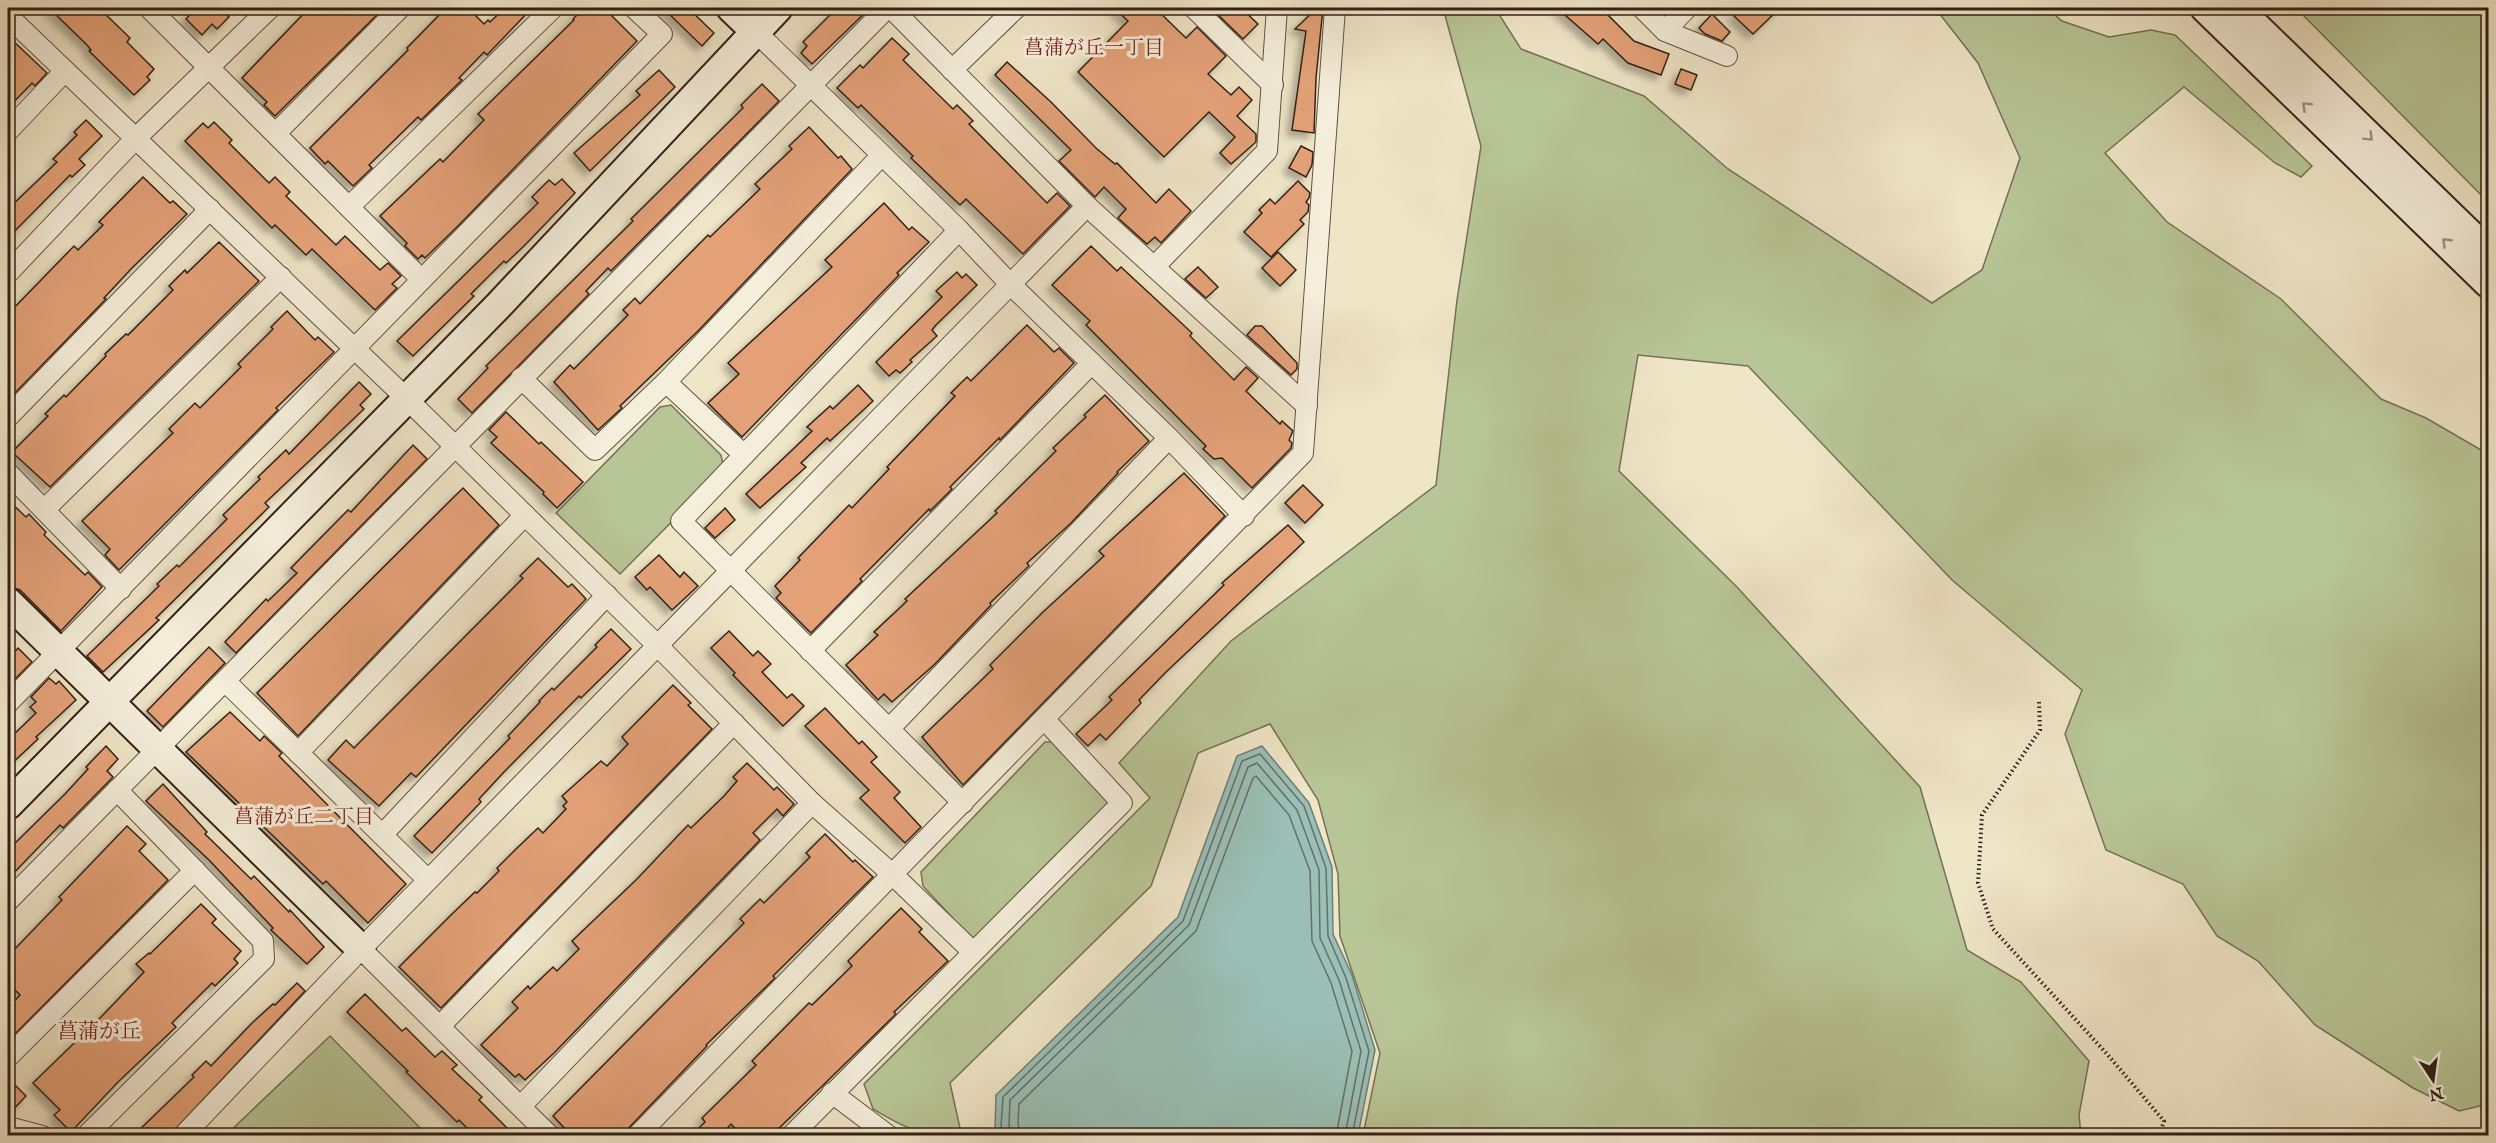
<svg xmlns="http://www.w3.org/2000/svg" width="2496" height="1143" viewBox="0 0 2496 1143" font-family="'IM FELL English','Noto Serif JP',serif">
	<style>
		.green { fill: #b8c596; stroke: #747256; stroke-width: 1.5 }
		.water { fill: #9abfb6; stroke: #707f76; stroke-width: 1.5 }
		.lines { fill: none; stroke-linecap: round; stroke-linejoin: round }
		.shore { stroke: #657066; stroke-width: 1.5 }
		.building { fill: #e4a178; stroke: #302017; stroke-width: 1.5; filter: url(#shadow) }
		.street-casing { stroke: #605143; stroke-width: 22 }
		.secondary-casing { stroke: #302017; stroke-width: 32 }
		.path { stroke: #302017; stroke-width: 4; stroke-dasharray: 1.5 3; stroke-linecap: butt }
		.street { stroke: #f5eedb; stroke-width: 20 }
		.secondary { stroke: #f5eedb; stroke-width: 28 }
		.oneway { stroke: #9c9183 }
		.labels { text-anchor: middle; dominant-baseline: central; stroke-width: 6; stroke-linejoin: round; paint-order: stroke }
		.neighbourhood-label { font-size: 20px; fill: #7a1f14; stroke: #f5eedb }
		.quarter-label { font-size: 21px; fill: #7a1f14; stroke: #f5eedb }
	</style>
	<defs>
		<filter id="shadow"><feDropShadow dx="-5.5" dy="5.5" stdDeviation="3" flood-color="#0004"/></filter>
	</defs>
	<rect width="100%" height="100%" fill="#efe5c7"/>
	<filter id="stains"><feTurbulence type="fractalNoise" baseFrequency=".00333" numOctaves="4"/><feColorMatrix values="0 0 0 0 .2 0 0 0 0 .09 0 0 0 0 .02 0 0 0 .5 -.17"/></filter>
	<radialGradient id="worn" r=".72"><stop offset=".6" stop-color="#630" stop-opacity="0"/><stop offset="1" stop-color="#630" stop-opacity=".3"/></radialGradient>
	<g class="green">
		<path d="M 1443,8 L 1495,8 L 1521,49 L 1644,96 L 1728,169 L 1932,303 L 1982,270 L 2020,158 L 1978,63 L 1935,8 L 2047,8 L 2062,21 L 2109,37 L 2151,30 L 2175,35 L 2312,166 L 2301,177 L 2275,163 L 2184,87 L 2105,153 L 2167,222 L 2281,299 L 2381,399 L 2426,418 L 2488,454 L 2488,1104 L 2459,1111 L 2413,1088 L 2315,1025 L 2258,961 L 2217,936 L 2183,884 L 2106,850 L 2065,734 L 2082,690 L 1952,580 L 1748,366 L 1638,355 L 1619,471 L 1736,586 L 1920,787 L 1967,950 L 2021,982 L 2089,1061 L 2079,1115 L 2081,1135 L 1363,1135 L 1380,1053 L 1340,936 L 1338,874 L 1318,800 L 1270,724 L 1198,753 L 1151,886 L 950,1083 L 960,1128 C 927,1143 901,1125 873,1109 L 864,1084 L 1150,798 L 1119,763 L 1231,641 L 1436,485 L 1457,300 L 1481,146 Z"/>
		<polygon points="2296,8 2488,8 2488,202"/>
		<polygon points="671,405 721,455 724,469 620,574 556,513 660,407"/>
		<polygon points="1045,742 1054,742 1108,796 1108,810 973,940 923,886 921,872"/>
		<polygon points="330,1036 427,1135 226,1135"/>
	</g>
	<polygon class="water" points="1262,746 1309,803 1332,867 1333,934 1352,975 1375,1050 1358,1135 1000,1135 995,1130 996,1095 1178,917 1237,756"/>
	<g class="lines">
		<g class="shore">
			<polyline points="1004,1136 1001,1127 1003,1097 1183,921 1242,761 1260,754 1304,806 1326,868 1328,936 1346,978 1369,1051 1352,1136"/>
			<polyline points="1011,1136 1009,1125 1010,1100 1189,925 1248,767 1257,763 1297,810 1319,870 1320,938 1339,980 1361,1051 1345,1136"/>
			<polyline points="1020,1136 1018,1122 1019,1104 1196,931 1253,778 1256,776 1289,815 1310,871 1312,941 1331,983 1352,1051 1336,1136"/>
		</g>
	</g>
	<g class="building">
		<polygon points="49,8 99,8 130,38 127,42 154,69 147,77 150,80 134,95 89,51 91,50 87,45"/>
		<polygon points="196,8 229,8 224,12 229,17 217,29 212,24 202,35 186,19"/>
		<polygon points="309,8 384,8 275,116 264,105 267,102 242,78"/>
		<polygon points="446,8 468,8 484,24 488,20 490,22 505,8 532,8 487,55 484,52 459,78 462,80 421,120 418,117 369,165 372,168 353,186 328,161 325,164 310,148 408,50 407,48"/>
		<polygon points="584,8 604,8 637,41 459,225 425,258 422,255 418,259 405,246 407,243 380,216 440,159 443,162 484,120 478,114 574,20 573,19"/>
		<polygon points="663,8 688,8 714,33 702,46"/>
		<polygon points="837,8 870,8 812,64 801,53 807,46 803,42"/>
		<polygon points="1114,8 1155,8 1186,38 1197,27 1226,56 1208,74 1231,95 1239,87 1252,100 1237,116 1256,134 1256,142 1231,164 1220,153 1235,137 1209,112 1164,157 1078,72 1128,21"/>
		<polygon points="1216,8 1241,8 1258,24 1243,39 1213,10"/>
		<polygon points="1317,8 1323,8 1316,78 1314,133 1292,130 1306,31 1295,29"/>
		<polygon points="1557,8 1601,8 1634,41 1669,54 1661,75 1628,63 1603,39 1598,44"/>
		<polygon points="1742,8 1780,8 1753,34 1734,16"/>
		<polygon points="1712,14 1730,32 1722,41 1705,34 1699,28"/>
		<polygon points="8,36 47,73 35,86 32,83 8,108"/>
		<polygon points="892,38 909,54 903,60 953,109 957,105 973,121 969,124 1047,203 1057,193 1070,206 1023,254 966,199 960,205 911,158 913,156 861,105 858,108 837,88 860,65 863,68"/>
		<polygon points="1007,62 1051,102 1096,148 1115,164 1117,163 1156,203 1169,189 1191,211 1161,243 1155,237 1147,244 1118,218 1126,209 1104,187 1095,197 1059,161 1071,150 995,75"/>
		<polygon points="1681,69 1697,75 1691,90 1675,84"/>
		<polygon points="659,70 675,87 590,171 574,153 640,95 636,91"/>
		<polygon points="762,84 779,101 611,271 608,268 586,291 589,294 472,413 458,399 488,368 486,366 633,221 631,219 743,108 741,105"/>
		<polygon points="86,120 102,136 79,159 85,165 72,177 70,175 8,238 8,209 57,162 53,159 77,135 74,132"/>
		<polygon points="214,122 232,140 229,143 269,183 275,177 290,192 286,196 336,245 345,236 380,270 388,263 401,276 392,284 397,288 375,310 312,249 306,255 275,225 272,228 185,141 203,123 208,128"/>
		<polygon points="809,127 838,158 841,156 852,169 698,331 620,406 622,408 598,430 554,382 570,365 574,369 628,315 623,310 635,298 640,304 708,235 710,237 760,189 755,184 792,149 789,146"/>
		<polygon points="1301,146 1313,152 1312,165 1306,177 1289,168"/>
		<polygon points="143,177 170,203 173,201 187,214 132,268 104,298 106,299 14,394 8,387 8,314 74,246 78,250 103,225 99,222"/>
		<polygon points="562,179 575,193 525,245 506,263 504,261 471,294 474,296 413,356 397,341 538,203 532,197 549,180 555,185"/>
		<polygon points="1298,181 1310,193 1309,198 1306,202 1309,205 1308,212 1300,220 1304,224 1271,257 1244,232 1262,213 1259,210 1270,199 1275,204"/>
		<polygon points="884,203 909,230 912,227 929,242 897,273 899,275 742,437 708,403 739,374 728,363 832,267 825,260"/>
		<polygon points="219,242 259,281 50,487 12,452 48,416 45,414 64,395 66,397 106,356 105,354 126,334 128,335 173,290 169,286 185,270 187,273"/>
		<polygon points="1091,246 1117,271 1121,267 1176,318 1192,333 1190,336 1234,380 1246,367 1258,378 1246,391 1280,424 1282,421 1293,431 1289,440 1292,443 1291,448 1252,488 1222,458 1214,459 1203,449 1206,446 1086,325 1090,321 1052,285"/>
		<polygon points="1278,252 1296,270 1280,286 1262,268"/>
		<polygon points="1198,267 1218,287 1206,298 1185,279"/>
		<polygon points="957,272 962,278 966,274 977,285 936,325 932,330 937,336 910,360 912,362 900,373 896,370 889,376 876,362 942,297 936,291"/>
		<polygon points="287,311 315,340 318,337 334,352 276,408 278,410 119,570 105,555 110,549 82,521 173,433 169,429 195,403 200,408 241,367 238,364 273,329 271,327"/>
		<polygon points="1027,325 1054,352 1059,348 1074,363 1000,440 999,438 950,487 952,489 930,511 929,509 860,579 862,581 811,633 776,598 781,593 775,586 800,560 798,558 849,505 852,508 889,469 887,467 955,396 951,393 967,377 971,381"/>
		<polygon points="1255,326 1262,326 1297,363 1297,369 1291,375 1247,335"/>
		<polygon points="359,382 371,394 360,405 364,409 265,503 269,507 156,618 159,620 103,672 87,656 159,586 157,584 177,565 179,567 227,519 223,515 260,479 258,477 286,450 289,454"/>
		<polygon points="858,385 873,401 830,441 827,438 801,463 806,467 760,508 746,494 812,431 807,427 830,406 833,409"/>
		<polygon points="1105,395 1149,441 1117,472 1118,473 1071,523 1027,563 1029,566 990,603 991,605 935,664 892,702 884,694 878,700 846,665 878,635 874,632 907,601 905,599 997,513 995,511 1056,451 1053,448 1086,417 1084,415"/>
		<polygon points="506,412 539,444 541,442 583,482 557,508 543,494 544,492 491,443 497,437 489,430"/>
		<polygon points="413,445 427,459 236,653 225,642 266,599 268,601 297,573 291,568 348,510 351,512"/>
		<polygon points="1184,473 1225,516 963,785 922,737 993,669 990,665 1043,612 1104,556 1099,551"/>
		<polygon points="1303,485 1323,505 1305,523 1285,503"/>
		<polygon points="463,488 499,525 298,736 257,693"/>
		<polygon points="8,500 26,517 29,514 46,532 44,535 85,575 88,572 102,587 61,631 20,590 8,586"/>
		<polygon points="725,508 735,520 715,538 705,528"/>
		<polygon points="1288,525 1304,542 1165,673 1139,700 1141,703 1106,740 1100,734 1088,746 1076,734 1112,700 1109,697 1224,585 1222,583"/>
		<polygon points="659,555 680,577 684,572 698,586 672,610 650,587 647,590 635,577"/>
		<polygon points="538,558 568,587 572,584 586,599 416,777 411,773 379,806 328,760 346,740 354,748 523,578 520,576"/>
		<polygon points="611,629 631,649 581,698 579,696 504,772 479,799 481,802 432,853 414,836 510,738 508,736 540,702 539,701 552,688 554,690 597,647 595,645"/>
		<polygon points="729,631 753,656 758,651 771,664 762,672 787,698 792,694 804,706 783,726 733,675 735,673 711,648"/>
		<polygon points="209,647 225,663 163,727 147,711"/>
		<polygon points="18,648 32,662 14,680 8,674 8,659"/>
		<polygon points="49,678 56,684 59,681 76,700 36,737 38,739 8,767 8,740 36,713 30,707 36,702 31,697"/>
		<polygon points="673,685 691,703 688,705 712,729 441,1008 399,967 452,914 475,892 477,893 499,871 497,868 515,850 538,828 543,833 566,809 563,806 567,802 562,796 601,761 607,766 628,744 622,737"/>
		<polygon points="825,708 859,744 862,741 877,757 871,762 900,792 894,798 921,827 905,843 860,798 869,790 805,726"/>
		<polygon points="230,712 260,741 264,736 282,753 279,756 406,884 368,923 326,881 323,884 186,752"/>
		<polygon points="106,746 118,759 107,771 113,777 63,828 60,825 8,879 8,850 65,794 88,769 86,767"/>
		<polygon points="747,763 774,790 777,787 794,804 783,816 777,809 753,833 760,840 555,1052 525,1080 519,1074 515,1077 481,1045 518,1008 512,1002 528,986 530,989 553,967 557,971 579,949 572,941 637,879 688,825 691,828 724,796 737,781 733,777"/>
		<polygon points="163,784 207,832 205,834 251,879 254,876 289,912 290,910 324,947 307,964 271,930 273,928 209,860 146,801"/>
		<polygon points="127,826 146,844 139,851 168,880 8,1041 8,1008 20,995 8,983 8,956 62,900 59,897"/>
		<polygon points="825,834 853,862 855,860 873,877 773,976 775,978 706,1045 707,1046 621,1136 572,1136 553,1116 744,923 740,919 760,899 764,903 810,857 806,853"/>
		<polygon points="201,904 216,919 212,923 241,951 234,959 238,963 215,986 212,983 172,1023 176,1027 118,1082 71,1132 54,1115 60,1110 33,1083 101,1017 144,972 136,964 149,953 150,954"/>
		<polygon points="901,908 922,929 919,932 948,961 894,1012 896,1014 771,1136 742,1136 731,1124 720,1136 691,1136 705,1122 702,1118 756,1065 752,1061 809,1003 812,1005 852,966 848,961"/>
		<polygon points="297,983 305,991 169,1136 133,1136 194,1077 192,1075 206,1061 211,1066 252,1023 273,1004 275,1005"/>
		<polygon points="365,994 402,1031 406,1028 435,1057 442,1051 457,1065 452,1069 482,1097 479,1100 515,1136 475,1136 459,1120 457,1122 406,1072 408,1071 347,1012"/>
		<polygon points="8,1078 26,1096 8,1115"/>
	</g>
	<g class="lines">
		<defs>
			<g id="street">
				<polyline points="149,8 421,279"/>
				<polyline points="891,8 1087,206 1307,406"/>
				<polyline points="1194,8 1273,85"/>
				<polyline points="1642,8 1665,31 1727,56"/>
				<polyline points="8,16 407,399 657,645 812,803 892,874 972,951"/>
				<polyline points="755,31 959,230 1009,283 1169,438 1244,516"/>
				<polyline points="1665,31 1687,8"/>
				<polyline points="952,70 1016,8"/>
				<polyline points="8,131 65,71"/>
				<polyline points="276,133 400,8"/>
				<polyline points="349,207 553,8"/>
				<polyline points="959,230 681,521 963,803"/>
				<polyline points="1154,267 1267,151 1277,8"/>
				<polyline points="8,273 136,138 270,8"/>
				<polyline points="521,378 595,450 666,382 882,155"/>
				<polyline points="666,382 744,455"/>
				<polyline points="8,417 210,209"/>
				<polyline points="8,473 121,589"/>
				<polyline points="44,510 281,277"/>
				<polyline points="810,651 1092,363"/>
				<polyline points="225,681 428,880"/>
				<polyline points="8,703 662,34 634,8"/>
				<polyline points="889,729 1169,438"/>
				<polyline points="298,753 525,515"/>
				<polyline points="382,835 607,595"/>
				<polyline points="8,901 887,8"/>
				<polyline points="361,949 550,1136"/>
				<polyline points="440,1026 734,723"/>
				<polyline points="8,1057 195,870"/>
				<polyline points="832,1093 889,1136"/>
				<polyline points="521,1106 812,803"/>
				<polyline points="8,1127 42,1136"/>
				<polyline points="86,1136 264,959 263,941 117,790"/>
				<polyline points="183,1136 361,949 1087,206"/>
				<polyline points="637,1136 1303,453 1335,8"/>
				<polyline points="791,1136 1122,803 1045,720"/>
			</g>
			<g id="secondary">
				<polyline points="731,8 755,31"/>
				<polyline points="2205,8 2488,283"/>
				<polyline points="2237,8 2488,252"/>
				<polyline points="8,602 361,949"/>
				<polyline points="8,805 498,306 778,8"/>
			</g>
		</defs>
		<use href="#street" class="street-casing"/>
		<use href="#secondary" class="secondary-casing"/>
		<polyline class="path" points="2039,702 2040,730 1982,815 1978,883 1993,929 2107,1054 2164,1121 2159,1136"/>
		<use href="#street" class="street"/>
		<use href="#secondary" class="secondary"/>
	</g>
	<defs><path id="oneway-chevron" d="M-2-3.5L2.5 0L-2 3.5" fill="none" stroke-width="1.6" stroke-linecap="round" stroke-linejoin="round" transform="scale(1.5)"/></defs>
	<g class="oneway">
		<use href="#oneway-chevron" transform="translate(2306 106) rotate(-136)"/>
		<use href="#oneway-chevron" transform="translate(2369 137) rotate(45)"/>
		<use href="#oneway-chevron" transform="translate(2446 242) rotate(-136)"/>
	</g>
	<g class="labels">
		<g class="neighbourhood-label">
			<text x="1094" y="48">菖蒲が丘一丁目</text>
			<text x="304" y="817">菖蒲が丘二丁目</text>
		</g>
		<g class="quarter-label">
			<text x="99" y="1032">菖蒲が丘</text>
		</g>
	</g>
	<rect width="2496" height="1143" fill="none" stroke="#efe5c7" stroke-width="30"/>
	<rect x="9" y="9" width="2478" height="1125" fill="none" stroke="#302017" stroke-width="3"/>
	<rect x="15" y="15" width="2466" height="1113" fill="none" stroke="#302017" stroke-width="1.5"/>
	<g transform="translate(2433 1080) rotate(167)" stroke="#f5eedb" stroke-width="4.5" paint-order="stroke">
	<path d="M0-4.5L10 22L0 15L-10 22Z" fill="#302017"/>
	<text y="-9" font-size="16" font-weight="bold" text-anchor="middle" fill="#302017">N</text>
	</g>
	<rect width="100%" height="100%" filter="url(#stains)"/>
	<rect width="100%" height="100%" fill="url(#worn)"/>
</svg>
